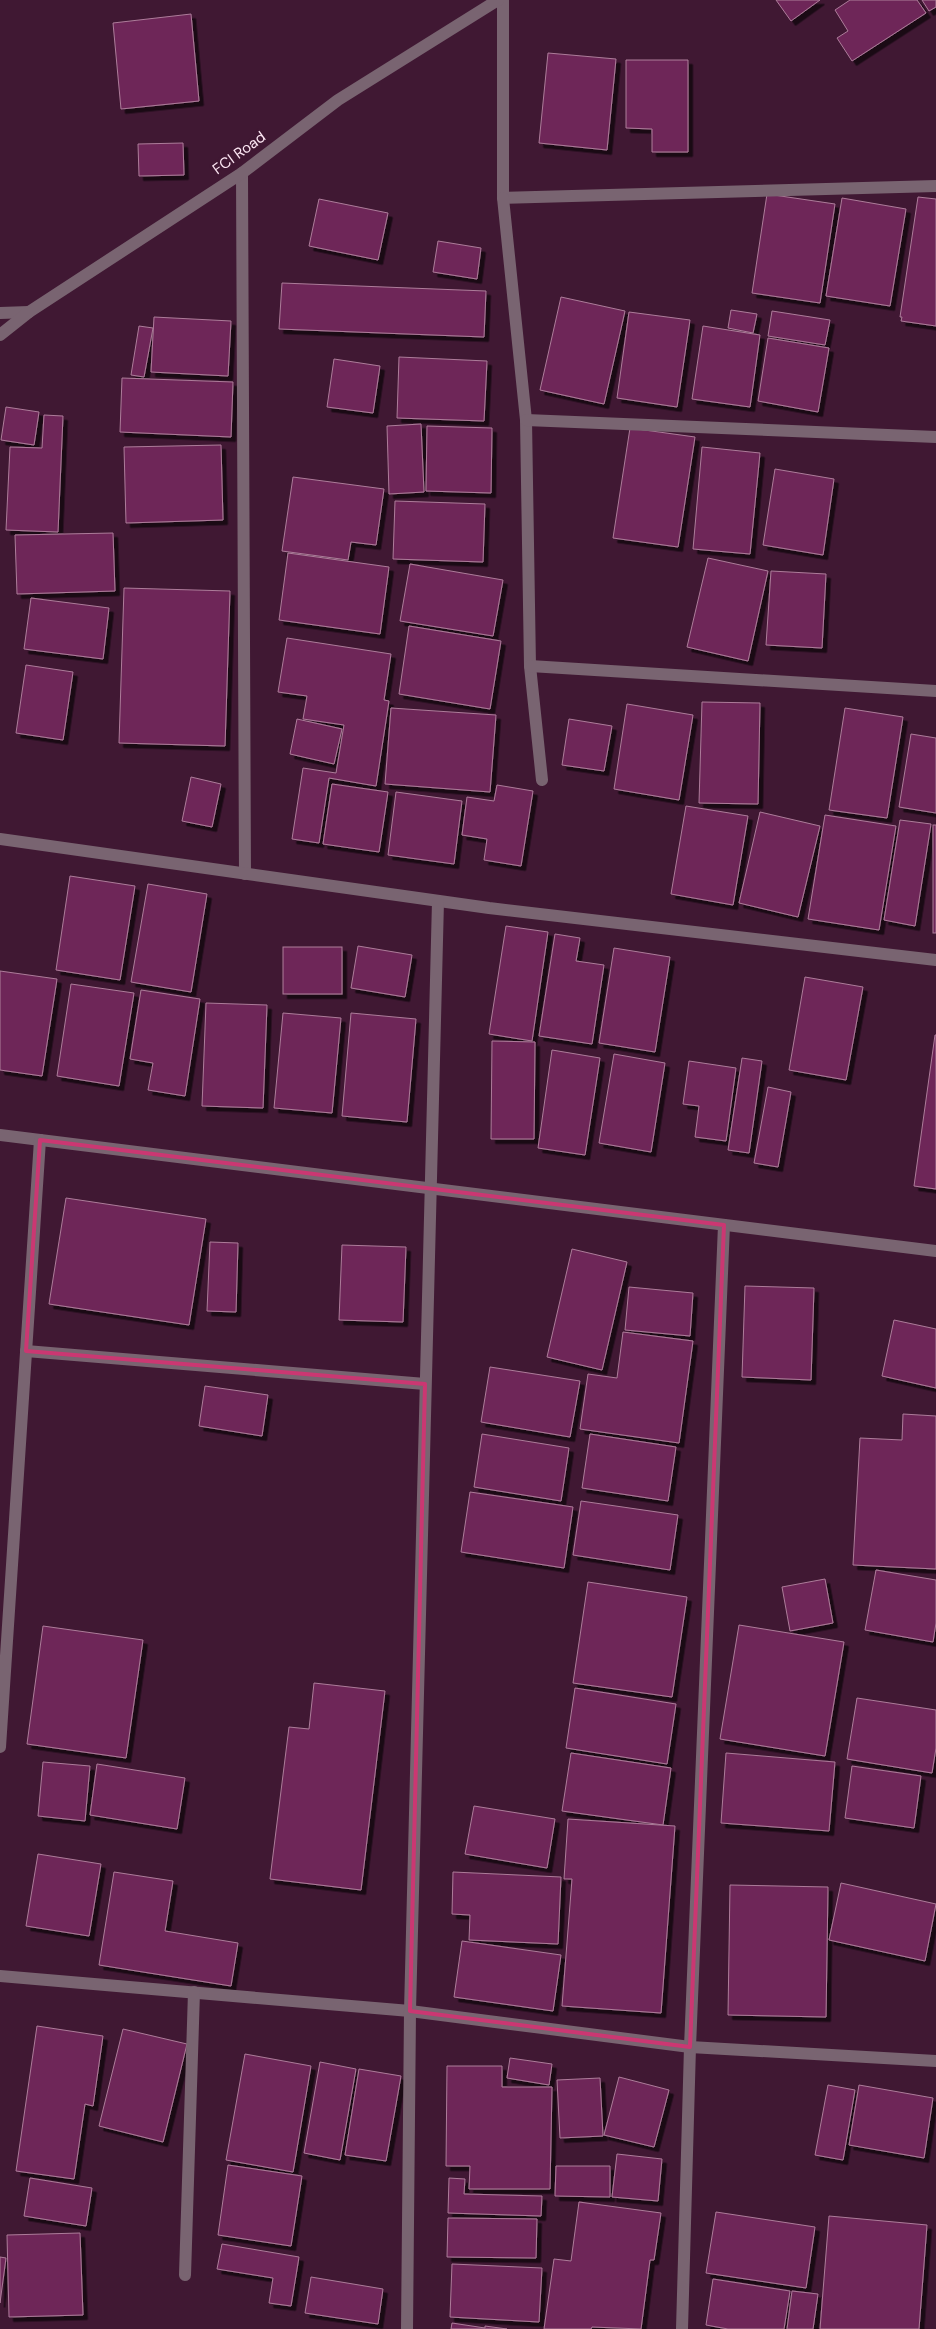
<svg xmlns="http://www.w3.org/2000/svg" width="936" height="2329" viewBox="0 0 936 2329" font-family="'DM Sans',sans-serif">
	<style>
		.building { fill: #6e2858; stroke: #ad7c9a; filter: url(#shadow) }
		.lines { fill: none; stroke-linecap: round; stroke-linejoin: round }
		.minor { stroke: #796471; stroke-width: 12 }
		.tertiary { stroke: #796471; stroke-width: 12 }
		.marked { fill: none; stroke: #cb3772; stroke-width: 4; stroke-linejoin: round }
		.labels { text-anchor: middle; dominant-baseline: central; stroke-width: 5; stroke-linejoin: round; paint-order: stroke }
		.street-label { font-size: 15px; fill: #fce6f3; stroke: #401833 }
	</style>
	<defs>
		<filter id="shadow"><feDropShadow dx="4.5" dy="4.5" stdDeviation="0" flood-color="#0009"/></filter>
	</defs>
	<rect width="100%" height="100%" fill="#401833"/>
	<g class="building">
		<polygon points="776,0 820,0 791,21"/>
		<polygon points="850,0 917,0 926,13 852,61 837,38 848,31 835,10"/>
		<polygon points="922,0 936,0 936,7 929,11"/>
		<polygon points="191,14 199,101 121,109 113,23"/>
		<polygon points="548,53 616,59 607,150 539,143"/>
		<polygon points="626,60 688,60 688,152 652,152 652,129 626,128"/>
		<polygon points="183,143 184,175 139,176 138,144"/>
		<polygon points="767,194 835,204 820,303 752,293"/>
		<polygon points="918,197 936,199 936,326 901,321 902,317 900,317"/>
		<polygon points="842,198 906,209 890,306 826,296"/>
		<polygon points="319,199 388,213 378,260 309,246"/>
		<polygon points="438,241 481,248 477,279 433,272"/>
		<polygon points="282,283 486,291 484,337 279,329"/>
		<polygon points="561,297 625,311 604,404 540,390"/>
		<polygon points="731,310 757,314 753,333 728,328"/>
		<polygon points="772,311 830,320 825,345 768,336"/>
		<polygon points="629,312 690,320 677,407 617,398"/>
		<polygon points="154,317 231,321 228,376 151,372"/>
		<polygon points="139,326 153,328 144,377 131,375"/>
		<polygon points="703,326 760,335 750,407 692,399"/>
		<polygon points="768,338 829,348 818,412 758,401"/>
		<polygon points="399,357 487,361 484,421 397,418"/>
		<polygon points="334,359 380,366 373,413 327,407"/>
		<polygon points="122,378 233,382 231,437 120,432"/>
		<polygon points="6,407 39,412 34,445 1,440"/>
		<polygon points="44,415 63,416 58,532 6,530 10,447 42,448"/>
		<polygon points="421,424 424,492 389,494 387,426"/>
		<polygon points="427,426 492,428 491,493 426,491"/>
		<polygon points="630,428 695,437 678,547 613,538"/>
		<polygon points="221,445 223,520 126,523 124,447"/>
		<polygon points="702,447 760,453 750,554 693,549"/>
		<polygon points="775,469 834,479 823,555 763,545"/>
		<polygon points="293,477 384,489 376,545 351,542 348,560 282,551"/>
		<polygon points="395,501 485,504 483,562 393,559"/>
		<polygon points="113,533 115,591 17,594 15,535"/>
		<polygon points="288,553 389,567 380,634 279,620"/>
		<polygon points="708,558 768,571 748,661 687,647"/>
		<polygon points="410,564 503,580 493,636 400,621"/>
		<polygon points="771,571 826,574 822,648 766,645"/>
		<polygon points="124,588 230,591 225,746 119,743"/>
		<polygon points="31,598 109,608 103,659 24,649"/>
		<polygon points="409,626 501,641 490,709 399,694"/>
		<polygon points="287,638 391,654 384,700 389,701 376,786 329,778 319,843 292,839 303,768 336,773 344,725 303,719 307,696 278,692"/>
		<polygon points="26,665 73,672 63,740 16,733"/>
		<polygon points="702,702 760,703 758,804 699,803"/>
		<polygon points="627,704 693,715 679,800 614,789"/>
		<polygon points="391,708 496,715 490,792 385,784"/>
		<polygon points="845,708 903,717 887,818 829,810"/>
		<polygon points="297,719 342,729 334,764 290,754"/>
		<polygon points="569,719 612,726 604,771 562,765"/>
		<polygon points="911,734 936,738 936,813 899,807"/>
		<polygon points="191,777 221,784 212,827 182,821"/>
		<polygon points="332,784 388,792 379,852 323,844"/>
		<polygon points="497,785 533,791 521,866 484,860 487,839 462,835 467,797 494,801"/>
		<polygon points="396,792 462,801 454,864 388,855"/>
		<polygon points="686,806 748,816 733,905 671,894"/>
		<polygon points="760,812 820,826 798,917 739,903"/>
		<polygon points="825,815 896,826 879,930 808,919"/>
		<polygon points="900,820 931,824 915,926 884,920"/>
		<rect x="933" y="825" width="3" height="108"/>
		<polygon points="70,876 135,886 120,980 56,970"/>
		<polygon points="148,884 207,894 191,992 131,982"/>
		<polygon points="506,926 548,932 532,1041 489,1034"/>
		<polygon points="555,934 580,938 576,961 604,965 592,1044 539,1036"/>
		<polygon points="358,946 412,955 405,997 351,988"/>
		<rect x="283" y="947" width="59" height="47"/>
		<polygon points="614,948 670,957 655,1052 599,1043"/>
		<polygon points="0,971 57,979 42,1076 0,1070"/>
		<polygon points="805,977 863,987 846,1080 789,1070"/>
		<polygon points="71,984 134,993 119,1086 57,1076"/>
		<polygon points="141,990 200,999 185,1096 148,1090 153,1063 130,1059"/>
		<polygon points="206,1003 267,1005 263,1108 202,1106"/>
		<polygon points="283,1013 341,1018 332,1113 274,1108"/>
		<polygon points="351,1013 416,1019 407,1122 342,1116"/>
		<polygon points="935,1035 936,1035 936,1189 914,1186"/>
		<polygon points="492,1041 535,1042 534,1139 491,1139"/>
		<polygon points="552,1050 600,1058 585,1155 538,1148"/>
		<polygon points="614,1054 665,1063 651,1152 599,1143"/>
		<polygon points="742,1058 762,1061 749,1153 728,1150"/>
		<polygon points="689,1061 736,1068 726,1141 695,1137 699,1106 683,1104"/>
		<polygon points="768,1087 791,1092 778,1167 754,1163"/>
		<polygon points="66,1198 206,1219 189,1325 49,1304"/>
		<polygon points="210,1242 238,1243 236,1312 207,1311"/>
		<polygon points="342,1245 406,1247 403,1322 339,1320"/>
		<polygon points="572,1249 627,1262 602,1370 547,1357"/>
		<polygon points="745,1286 814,1288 811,1380 742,1377"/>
		<polygon points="629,1287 693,1293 690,1336 625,1330"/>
		<polygon points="894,1320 936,1329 936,1388 882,1376"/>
		<polygon points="623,1332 693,1341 679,1443 580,1429 588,1374 617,1378"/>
		<polygon points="490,1367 580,1381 570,1437 481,1422"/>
		<polygon points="205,1386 268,1395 262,1436 199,1426"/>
		<polygon points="903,1414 936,1416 936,1569 853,1565 860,1438 902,1440"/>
		<polygon points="482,1434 569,1448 561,1501 474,1487"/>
		<polygon points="590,1434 676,1447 668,1501 582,1488"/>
		<polygon points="470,1492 573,1507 564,1568 461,1552"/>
		<polygon points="581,1501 678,1515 670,1570 573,1555"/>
		<polygon points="876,1570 936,1580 936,1623 933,1642 865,1630"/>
		<polygon points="825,1579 833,1623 790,1631 782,1587"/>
		<polygon points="588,1582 687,1597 672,1697 573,1683"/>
		<polygon points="739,1625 844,1642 825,1756 720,1739"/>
		<polygon points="43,1626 143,1640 126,1758 27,1744"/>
		<polygon points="314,1683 385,1691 361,1890 270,1879 289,1727 309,1729"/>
		<polygon points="575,1688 676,1704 667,1764 566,1748"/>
		<polygon points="857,1698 936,1710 936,1748 932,1773 847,1759"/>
		<polygon points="571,1753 671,1768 663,1825 562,1811"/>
		<polygon points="726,1753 835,1762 829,1831 721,1823"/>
		<polygon points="43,1762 90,1766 85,1821 38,1816"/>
		<polygon points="97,1764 185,1778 177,1829 90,1815"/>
		<polygon points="852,1766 921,1776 914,1828 845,1818"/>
		<polygon points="474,1806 555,1819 547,1868 465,1854"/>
		<polygon points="568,1819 675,1826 661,2013 562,2006 572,1879 564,1879"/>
		<polygon points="38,1854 101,1864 89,1936 26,1926"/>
		<polygon points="114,1872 173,1881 165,1931 238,1943 231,1986 99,1965"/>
		<polygon points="453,1872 561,1877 558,1944 469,1940 470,1915 452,1914"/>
		<polygon points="841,1883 936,1904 925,1961 829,1940"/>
		<polygon points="730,1885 828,1887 826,2017 728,2015"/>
		<polygon points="462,1941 561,1955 553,2011 454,1997"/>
		<polygon points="37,2026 103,2036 93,2106 85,2104 74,2179 16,2171"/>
		<polygon points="123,2029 187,2044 163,2142 99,2126"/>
		<polygon points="245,2054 311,2066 293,2172 226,2160"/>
		<polygon points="510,2058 552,2064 549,2085 507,2078"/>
		<polygon points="320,2062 356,2069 340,2160 304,2153"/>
		<polygon points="447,2066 502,2066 502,2087 552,2087 550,2189 469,2189 470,2166 446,2166"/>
		<polygon points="359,2069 401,2076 386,2161 345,2155"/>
		<polygon points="619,2077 669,2090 654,2147 604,2135"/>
		<polygon points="600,2078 603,2136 560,2138 557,2080"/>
		<polygon points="828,2085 855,2090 843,2160 815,2155"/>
		<polygon points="859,2085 933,2098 924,2158 849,2145"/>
		<polygon points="617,2154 662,2159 658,2201 612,2197"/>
		<polygon points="228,2165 302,2176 291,2246 218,2235"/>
		<polygon points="556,2166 610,2166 610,2197 555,2196"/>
		<polygon points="30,2178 92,2188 86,2226 24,2216"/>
		<polygon points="449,2178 465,2179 464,2194 542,2196 541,2216 448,2213"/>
		<polygon points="579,2202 661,2213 654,2260 650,2260 641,2329 592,2327 591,2329 544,2329 554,2259 571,2261"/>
		<polygon points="716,2212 815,2227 806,2288 706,2273"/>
		<polygon points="829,2216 927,2225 919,2329 820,2329"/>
		<polygon points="448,2218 537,2219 536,2258 447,2257"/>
		<polygon points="80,2233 83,2315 9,2317 7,2235"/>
		<polygon points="222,2244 299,2257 291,2306 269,2303 273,2278 217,2269"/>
		<polygon points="0,2257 6,2258 0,2303"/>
		<polygon points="452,2264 542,2268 539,2322 450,2317"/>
		<polygon points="311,2277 383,2289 378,2324 305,2313"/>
		<polygon points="713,2279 790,2291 784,2329 728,2329 706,2325"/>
		<polygon points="792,2291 818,2294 813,2329 787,2329"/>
		<polygon points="452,2323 485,2328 485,2326 507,2329 451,2329"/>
	</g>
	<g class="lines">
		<g class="minor">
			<polyline points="503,0 503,198 936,186"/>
			<polyline points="242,173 245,874"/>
			<polyline points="503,198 526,420 530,666 542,780"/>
			<polyline points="0,313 29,312"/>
			<polyline points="526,420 936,437"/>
			<polyline points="530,666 936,691"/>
			<polyline points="0,839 489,908 936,960"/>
			<polyline points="0,1135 936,1251"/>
			<polyline points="26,1351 425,1384"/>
			<polyline points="0,1747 40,1140"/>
			<polyline points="0,1976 410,2011 690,2047 936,2061"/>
			<polyline points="185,2275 194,1992"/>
			<polyline points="407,2329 410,2011 438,901"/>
			<polyline points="682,2329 690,2047 724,1225"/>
		</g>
		<polyline class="tertiary" points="0,335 29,312 242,173 338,100 498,0"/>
	</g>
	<path class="marked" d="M 40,1140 L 724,1225 L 690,2047 L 410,2011 L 425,1384 L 26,1351 Z"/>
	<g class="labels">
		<g class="street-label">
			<text transform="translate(239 153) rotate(-36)">FCI Road</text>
		</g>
	</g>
</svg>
